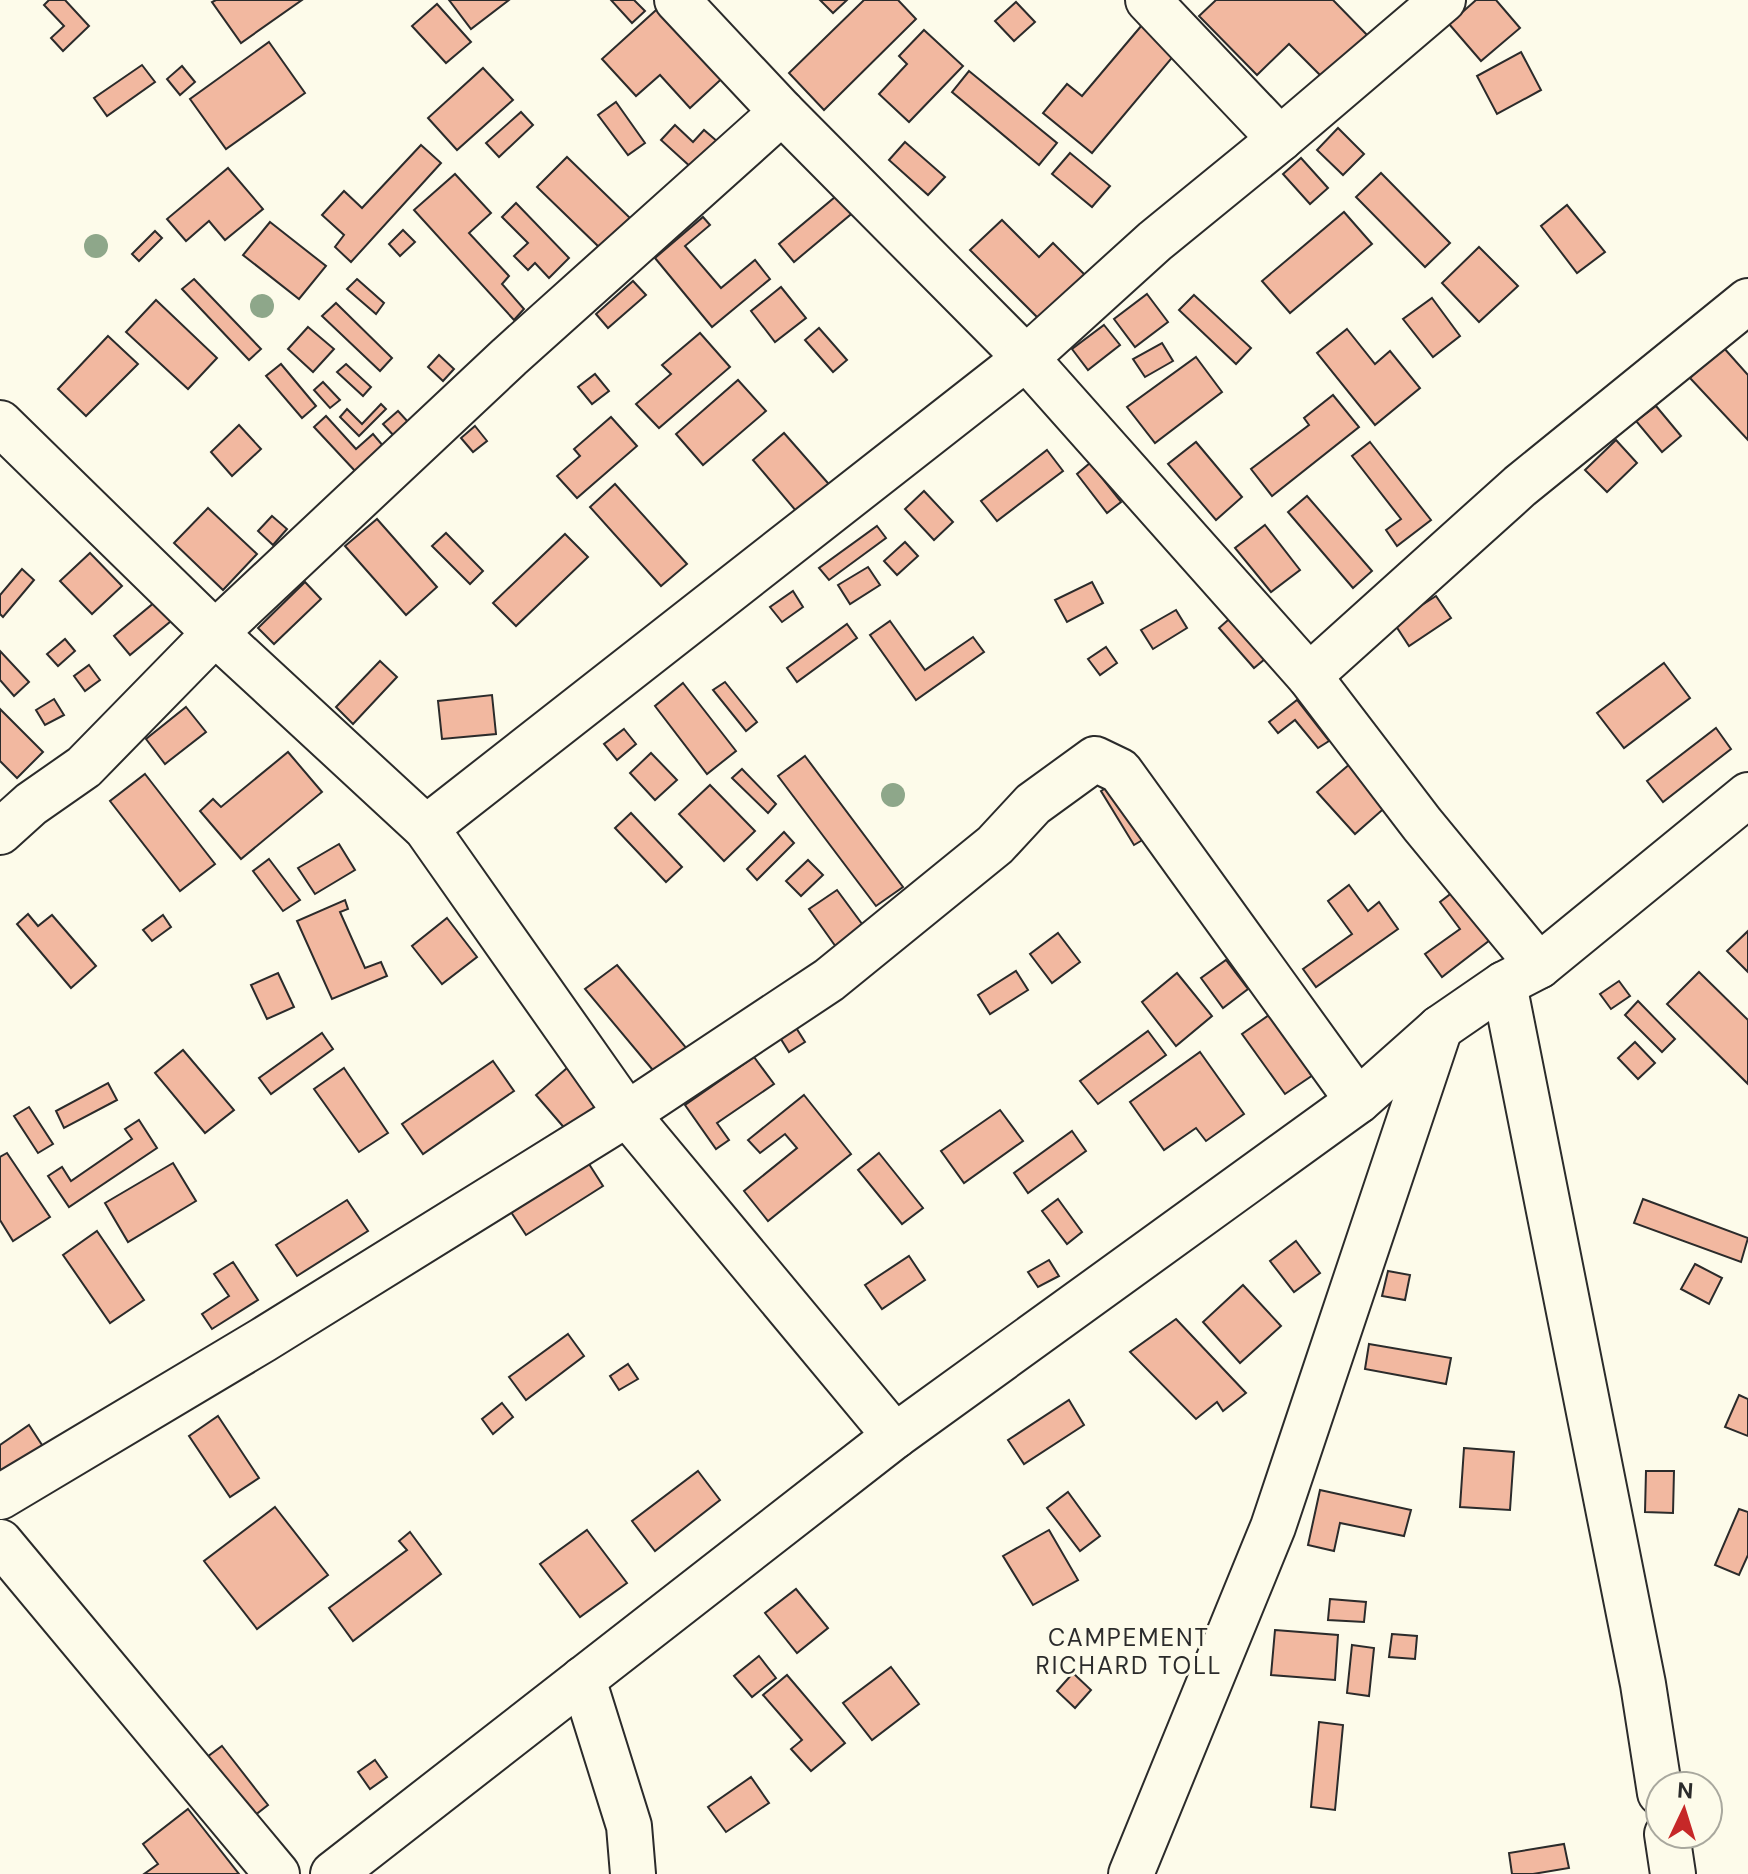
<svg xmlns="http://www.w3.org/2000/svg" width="1748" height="1874" viewBox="0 0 1748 1874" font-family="'DM Sans',sans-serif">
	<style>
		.building { fill: #f2b8a0; stroke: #2b2b2b; stroke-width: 2 }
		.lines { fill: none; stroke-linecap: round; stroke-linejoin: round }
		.street-casing { stroke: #2b2b2b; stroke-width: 48 }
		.secondary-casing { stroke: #2b2b2b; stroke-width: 48 }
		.street { stroke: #fdfbea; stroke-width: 44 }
		.secondary { stroke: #fdfbea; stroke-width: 44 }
		.tree { fill: #8ea78a }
		.labels { text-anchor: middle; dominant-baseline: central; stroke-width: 6; stroke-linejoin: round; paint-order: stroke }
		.neighbourhood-label { font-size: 24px; letter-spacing: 2px; fill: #2b2b2b; stroke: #fdfbea }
	</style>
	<rect width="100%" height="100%" fill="#fdfbea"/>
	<g class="building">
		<polygon points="49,0 65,0 89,26 63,51 51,38 64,26 44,5"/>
		<polygon points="216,0 302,0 241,43 212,2"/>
		<polygon points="449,0 509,0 471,29"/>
		<polygon points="611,0 634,0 645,11 632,23"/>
		<polygon points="820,0 847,0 833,13"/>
		<polygon points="864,0 898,0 916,19 824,110 789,73"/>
		<polygon points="1216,0 1333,0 1371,39 1326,81 1289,44 1257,75 1199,16"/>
		<polygon points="1476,0 1496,0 1520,28 1481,61 1449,24"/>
		<polygon points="665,2 729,72 690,108 660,75 636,96 602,59"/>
		<polygon points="1016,2 1035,22 1014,41 995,21"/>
		<polygon points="437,4 471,42 446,63 412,26"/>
		<polygon points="1142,25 1176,53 1092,153 1043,113 1067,84 1082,96"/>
		<polygon points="924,30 963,66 909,122 879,94 907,64 899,56"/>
		<polygon points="269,42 305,93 226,149 190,99"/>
		<polygon points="1521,52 1541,90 1497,114 1477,76"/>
		<polygon points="142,65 155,82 107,116 94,98"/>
		<polygon points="182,66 195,82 180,95 167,79"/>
		<polygon points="483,68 513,100 457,150 428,118"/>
		<polygon points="969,71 1057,143 1039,165 952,92"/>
		<polygon points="616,102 645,143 628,155 598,115"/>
		<polygon points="521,112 533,125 499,157 486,143"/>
		<polygon points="675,125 693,142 704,130 718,142 693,169 661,140"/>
		<polygon points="1338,128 1364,154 1343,175 1317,150"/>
		<polygon points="905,142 945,177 928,195 889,160"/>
		<polygon points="421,145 441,163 351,262 335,247 344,235 322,215 344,191 362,208"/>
		<polygon points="1070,153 1110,186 1092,207 1052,174"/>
		<polygon points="567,157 630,218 600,248 537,187"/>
		<polygon points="1301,158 1328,188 1310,204 1283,174"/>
		<polygon points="228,168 263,209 225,240 209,221 186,241 167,219"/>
		<polygon points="1381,173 1450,243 1425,267 1356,197"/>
		<polygon points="455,174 491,213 469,233 509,276 502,284 524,309 514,320 414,210"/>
		<polygon points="841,192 856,210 794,262 779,244"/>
		<polygon points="516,203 569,258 549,278 535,263 528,270 514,256 528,243 502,217"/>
		<polygon points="1567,205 1605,252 1577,273 1541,226"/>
		<polygon points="1344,212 1372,244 1290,313 1262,281"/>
		<polygon points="703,217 710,225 685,246 721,288 755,260 770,279 712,327 655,258"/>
		<polygon points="1002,220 1039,257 1053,243 1085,275 1039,319 970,250"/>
		<polygon points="270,222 326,266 299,299 243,255"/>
		<polygon points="403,230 415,242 400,256 389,244"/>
		<polygon points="155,231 162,238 139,261 132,254"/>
		<polygon points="1479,247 1518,286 1479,322 1442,283"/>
		<polygon points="194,279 261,349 249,360 182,289"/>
		<polygon points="357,279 384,303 376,314 347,289"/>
		<polygon points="633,281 646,295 608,328 596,314"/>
		<polygon points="781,287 806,318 775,342 751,311"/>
		<polygon points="1147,294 1168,322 1135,347 1114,319"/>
		<polygon points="1194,295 1251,348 1236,364 1179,310"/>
		<polygon points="1432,298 1460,336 1433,357 1403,319"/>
		<polygon points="156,300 217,358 188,389 126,332"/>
		<polygon points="336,303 392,358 380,371 322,316"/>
		<polygon points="1104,325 1120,345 1088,370 1072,349"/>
		<polygon points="308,327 334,349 313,372 288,349"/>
		<polygon points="819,328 847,360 833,372 805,340"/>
		<polygon points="1347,329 1375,364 1390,351 1420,388 1375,425 1317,353"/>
		<polygon points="700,333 730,367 659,428 636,404 671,374 662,365"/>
		<polygon points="108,336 138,364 86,416 58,389"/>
		<polygon points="1162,343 1173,361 1145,377 1133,359"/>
		<polygon points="1723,347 1748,375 1748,440 1690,378"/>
		<polygon points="439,355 454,369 443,381 428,367"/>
		<polygon points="1196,357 1222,392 1155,443 1127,407"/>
		<polygon points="281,364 316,406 302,418 266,376"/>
		<polygon points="346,364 371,387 363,396 337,372"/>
		<polygon points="595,374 609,391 592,404 578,387"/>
		<polygon points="738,380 766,411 703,465 676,434"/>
		<polygon points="323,382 340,400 330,408 314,390"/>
		<polygon points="1333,395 1359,427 1272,496 1251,469 1309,425 1304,418"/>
		<polygon points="381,404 386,409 359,436 340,417 347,409 362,424"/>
		<polygon points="1656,406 1681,436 1662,452 1636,421"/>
		<polygon points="398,411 409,423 395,437 383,424"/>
		<polygon points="326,416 356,449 373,434 384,447 356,472 314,427"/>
		<polygon points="611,417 637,446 577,498 557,476 580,456 574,449"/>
		<polygon points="239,425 261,449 232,476 211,452"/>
		<polygon points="475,426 487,441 473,452 461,438"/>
		<polygon points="784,433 834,490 802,518 753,460"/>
		<polygon points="1616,440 1637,463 1607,492 1585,470"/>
		<polygon points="1196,442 1242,497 1216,520 1168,464"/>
		<polygon points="1370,442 1431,520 1397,546 1386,530 1401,519 1352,456"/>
		<polygon points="1047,450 1063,471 997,521 981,501"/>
		<polygon points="1090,463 1121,502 1107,513 1077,474"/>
		<polygon points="615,484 687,564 661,586 590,507"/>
		<polygon points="924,491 953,522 934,540 905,509"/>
		<polygon points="1307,496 1372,571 1353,588 1288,512"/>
		<polygon points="208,508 257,554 223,590 174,543"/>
		<polygon points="272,516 287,529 273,545 258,531"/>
		<polygon points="377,519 437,587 406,615 345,546"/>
		<polygon points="1265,525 1300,570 1271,592 1235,548"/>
		<polygon points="877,526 886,538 829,580 819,568"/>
		<polygon points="446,533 483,571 470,584 432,546"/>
		<polygon points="565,534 588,557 516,626 493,603"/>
		<polygon points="905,542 918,556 897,575 884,561"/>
		<polygon points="90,553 122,586 92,614 60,581"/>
		<polygon points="868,567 880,585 850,604 838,585"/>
		<polygon points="22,569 34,580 3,617 0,614 0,595"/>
		<polygon points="305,582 321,599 274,644 258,628"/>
		<polygon points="1092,582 1103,603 1067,622 1055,600"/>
		<polygon points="793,591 803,607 782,622 770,607"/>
		<polygon points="1436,596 1451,618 1409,646 1394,623"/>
		<polygon points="155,602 171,621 130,655 114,636"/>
		<polygon points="1176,610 1187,628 1153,649 1141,630"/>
		<polygon points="1236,613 1271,654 1254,668 1219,628"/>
		<polygon points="890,621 925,670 973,637 984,652 916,700 870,635"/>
		<polygon points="847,624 857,638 797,682 787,668"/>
		<polygon points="65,639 75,651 58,666 47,654"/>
		<polygon points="1106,647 1117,663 1100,675 1088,659"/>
		<polygon points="0,651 29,682 14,696 0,680"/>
		<polygon points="380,661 397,677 353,724 336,707"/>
		<polygon points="1664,663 1690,698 1624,748 1597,713"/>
		<polygon points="89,665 100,680 85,691 74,676"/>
		<polygon points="725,682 757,722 746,731 713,690"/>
		<polygon points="683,683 736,751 707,774 655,706"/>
		<polygon points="492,695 496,734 442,739 438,701"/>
		<polygon points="54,699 64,715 45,725 36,710"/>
		<polygon points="1297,700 1329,741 1318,748 1295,720 1278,733 1269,722"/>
		<polygon points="186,707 206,732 165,764 146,739"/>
		<polygon points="0,709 43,752 17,778 0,761"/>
		<polygon points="1716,728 1731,749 1663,802 1647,781"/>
		<polygon points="624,729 636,744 617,760 604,744"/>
		<polygon points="288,752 322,792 241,859 200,811 213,799 221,807"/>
		<polygon points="651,753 677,780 655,800 630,773"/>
		<polygon points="805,756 903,887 876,906 778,776"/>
		<polygon points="1351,763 1389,804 1355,834 1317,792"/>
		<polygon points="742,769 776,804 768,813 732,778"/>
		<polygon points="1139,769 1170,824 1134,845 1101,791"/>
		<polygon points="145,774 215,864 180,891 110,801"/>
		<polygon points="710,785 755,831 724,861 679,814"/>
		<polygon points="631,813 682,867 666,882 615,828"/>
		<polygon points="784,832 794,843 757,880 747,869"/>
		<polygon points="339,844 355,870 315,894 298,868"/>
		<polygon points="269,859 300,900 283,911 253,871"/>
		<polygon points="808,860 823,875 801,896 786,881"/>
		<polygon points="1349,885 1368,911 1379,902 1398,929 1316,987 1303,969 1352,934 1328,901"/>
		<polygon points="837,890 865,928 836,947 809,909"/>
		<polygon points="1453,892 1490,940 1442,977 1425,954 1460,929 1440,902"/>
		<polygon points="345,900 348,909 340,912 365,968 381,962 387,976 332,999 297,921"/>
		<polygon points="28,914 38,926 52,915 96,966 71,988 17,924"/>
		<polygon points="163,915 171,927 152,941 143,930"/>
		<polygon points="447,918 477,957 442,984 412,946"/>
		<polygon points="1748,931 1748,972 1727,951"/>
		<polygon points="1058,933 1080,962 1052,983 1030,954"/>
		<polygon points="1226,960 1248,989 1223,1008 1201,978"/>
		<polygon points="617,965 688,1050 657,1075 585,989"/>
		<polygon points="1016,971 1028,990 990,1014 978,995"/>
		<polygon points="1699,972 1748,1020 1748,1084 1667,1004"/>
		<polygon points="278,973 294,1007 267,1019 251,985"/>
		<polygon points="1177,973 1212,1016 1176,1046 1142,1002"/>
		<polygon points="1619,981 1630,996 1611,1009 1600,994"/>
		<polygon points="1638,1001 1675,1039 1662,1052 1625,1015"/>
		<polygon points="1269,1015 1313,1075 1285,1094 1242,1034"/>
		<polygon points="795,1026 805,1042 789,1052 779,1036"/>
		<polygon points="1148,1031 1166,1055 1098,1104 1080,1081"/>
		<polygon points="322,1033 333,1049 271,1094 259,1078"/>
		<polygon points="1635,1042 1655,1063 1638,1079 1618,1058"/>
		<polygon points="183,1050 234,1110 205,1133 155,1073"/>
		<polygon points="1200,1052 1244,1114 1206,1141 1196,1128 1164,1150 1130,1102"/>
		<polygon points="754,1057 774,1084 717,1123 729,1140 716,1149 685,1105"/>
		<polygon points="493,1061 514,1091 423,1154 402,1124"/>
		<polygon points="574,1062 606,1098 567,1131 536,1095"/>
		<polygon points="344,1068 388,1133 359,1152 314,1089"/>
		<polygon points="108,1083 117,1100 64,1128 56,1111"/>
		<polygon points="804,1095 851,1154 768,1221 744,1191 797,1148 785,1134 760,1153 748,1140"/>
		<polygon points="29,1107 53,1144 38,1153 14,1116"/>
		<polygon points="1000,1110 1023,1141 964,1183 941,1151"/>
		<polygon points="139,1120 157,1148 69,1207 48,1176 62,1167 71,1181 132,1139 125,1129"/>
		<polygon points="1072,1131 1086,1151 1028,1193 1014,1173"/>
		<polygon points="7,1153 50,1217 13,1241 0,1220 0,1157"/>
		<polygon points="879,1153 923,1208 902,1224 858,1170"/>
		<polygon points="173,1163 196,1201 128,1242 105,1203"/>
		<polygon points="589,1164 603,1186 526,1235 511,1212"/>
		<polygon points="1058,1199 1082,1232 1067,1244 1042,1211"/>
		<polygon points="1643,1199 1748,1238 1741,1262 1634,1223"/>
		<polygon points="347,1200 368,1231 297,1276 276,1245"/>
		<polygon points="97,1231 144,1300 110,1323 63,1255"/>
		<polygon points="1296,1241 1320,1273 1294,1292 1270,1261"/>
		<polygon points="909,1256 925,1280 882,1309 865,1285"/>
		<polygon points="1049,1260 1059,1276 1038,1287 1028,1272"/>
		<polygon points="233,1262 258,1300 212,1329 202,1314 229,1296 214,1274"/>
		<polygon points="1695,1264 1722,1278 1709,1304 1681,1289"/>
		<polygon points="1388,1271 1410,1275 1405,1300 1382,1296"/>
		<polygon points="1243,1285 1281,1326 1240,1363 1203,1322"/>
		<polygon points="1176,1319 1246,1393 1223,1411 1217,1402 1196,1419 1130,1352"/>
		<polygon points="568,1334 584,1356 526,1400 509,1377"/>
		<polygon points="1369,1344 1451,1358 1446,1384 1365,1369"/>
		<polygon points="628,1364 638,1379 619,1390 610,1376"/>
		<polygon points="1739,1395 1748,1399 1748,1436 1725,1427"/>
		<polygon points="1069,1400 1084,1425 1024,1464 1008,1440"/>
		<polygon points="502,1403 513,1417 493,1434 482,1419"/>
		<polygon points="218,1416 259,1478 230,1497 189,1436"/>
		<polygon points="29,1425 44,1448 0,1476 0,1445"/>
		<polygon points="1464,1448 1514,1452 1510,1510 1460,1507"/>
		<polygon points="698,1471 720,1500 655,1551 632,1521"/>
		<polygon points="1646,1471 1674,1471 1673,1513 1645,1512"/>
		<polygon points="1320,1490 1411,1510 1404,1536 1340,1523 1334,1551 1308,1545"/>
		<polygon points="1068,1492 1100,1536 1080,1551 1047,1508"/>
		<polygon points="275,1507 328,1575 257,1629 204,1561"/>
		<polygon points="1739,1509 1748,1512 1748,1555 1739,1575 1715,1565"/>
		<polygon points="587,1530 627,1583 580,1617 540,1564"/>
		<polygon points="1049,1530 1078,1580 1033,1605 1003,1556"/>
		<polygon points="410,1532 441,1574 353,1641 329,1608 407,1550 399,1541"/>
		<polygon points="796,1589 828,1628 797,1653 765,1613"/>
		<polygon points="1330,1599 1366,1602 1364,1622 1328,1620"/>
		<polygon points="1275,1630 1338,1635 1335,1680 1271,1675"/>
		<polygon points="1392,1634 1417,1636 1415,1659 1389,1657"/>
		<polygon points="1352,1645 1374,1648 1369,1696 1347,1693"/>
		<polygon points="759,1656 776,1678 752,1697 734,1676"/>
		<polygon points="891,1667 919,1704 872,1740 843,1703"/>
		<polygon points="1073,1673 1091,1690 1075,1708 1057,1691"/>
		<polygon points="787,1675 845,1743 811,1771 791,1749 802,1740 763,1695"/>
		<polygon points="1319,1722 1343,1725 1335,1810 1311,1807"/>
		<polygon points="222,1746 268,1805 254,1816 207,1757"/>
		<polygon points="375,1760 387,1777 370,1789 358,1772"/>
		<polygon points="751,1777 769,1803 726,1832 708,1807"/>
		<polygon points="188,1809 239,1874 144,1874 158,1864 143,1844"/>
		<polygon points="1564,1844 1569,1868 1533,1874 1512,1874 1509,1853"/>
	</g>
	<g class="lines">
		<defs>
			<g id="street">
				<polyline points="677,0 782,112 1026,358 1309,676 1422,824 1539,966"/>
				<polyline points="1148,0 1280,139"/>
				<polyline points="0,423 215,633 426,828 627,1114 895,1436"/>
				<polyline points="1309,676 1520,486 1748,301"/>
				<polyline points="426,828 1026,358 1155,241 1280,139 1443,0"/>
				<polyline points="0,832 31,804 84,767 215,633 509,357 782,112"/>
				<polyline points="1504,984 1643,1684 1660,1793"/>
				<polyline points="0,1497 263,1340 627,1114 829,980 995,845 1033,804 1095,759 1120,771 1358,1101"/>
				<polyline points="0,1542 277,1874"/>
				<polyline points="583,1679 629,1826 633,1874"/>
				<polyline points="1667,1834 1673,1874"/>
				<polyline points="1131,1874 1273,1527 1440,1028"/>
			</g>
			<polyline id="secondary" points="333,1874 895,1436 1358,1101 1440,1028 1504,984 1539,966 1748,795"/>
		</defs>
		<use href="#street" class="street-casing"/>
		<use href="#secondary" class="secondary-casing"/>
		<use href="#street" class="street"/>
		<use href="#secondary" class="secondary"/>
	</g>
	<g class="tree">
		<circle cx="96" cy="246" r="12"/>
		<circle cx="262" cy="306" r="12"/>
		<circle cx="893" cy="795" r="12"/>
	</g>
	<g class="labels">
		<g class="neighbourhood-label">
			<text x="1129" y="1637">CAMPEMENT<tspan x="1129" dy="28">RICHARD TOLL</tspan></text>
		</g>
	</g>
	<g transform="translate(1684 1810) rotate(4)"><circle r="38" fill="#fdfbea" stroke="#a9a89e" stroke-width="2"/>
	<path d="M0-6L14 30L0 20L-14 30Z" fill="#c62828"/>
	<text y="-12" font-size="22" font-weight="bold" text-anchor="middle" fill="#2b2b2b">N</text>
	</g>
</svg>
